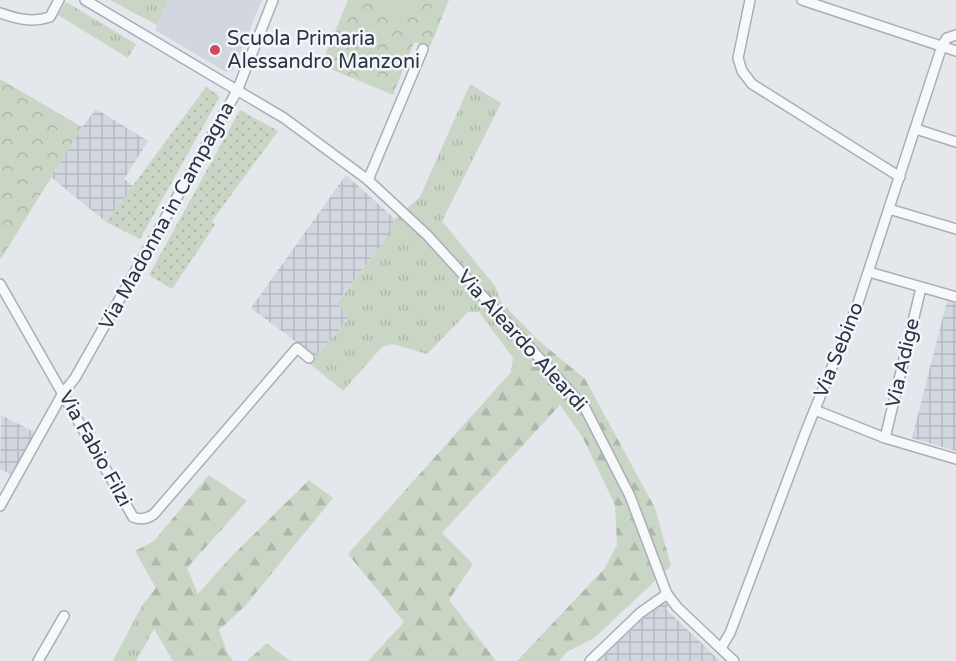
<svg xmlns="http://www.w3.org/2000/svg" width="956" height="661" viewBox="0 0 956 661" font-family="'Varela Round',sans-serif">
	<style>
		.built { fill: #d2d6de }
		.industrial { fill: url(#industrial-grid) }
		.grass { fill: url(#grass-tufts) }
		.forest { fill: url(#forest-firs) }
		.park { fill: url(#park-crowns) }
		.garden { fill: url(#garden-dots) }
		.pitch { fill: #c9d6c5 }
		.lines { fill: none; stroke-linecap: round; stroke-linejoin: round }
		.minor-casing { stroke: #a9aeb7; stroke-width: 12 }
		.minor { stroke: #f7f8fa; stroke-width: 9 }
		.poi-dot { fill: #d1495b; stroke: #f4f6f9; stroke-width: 2 }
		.labels { text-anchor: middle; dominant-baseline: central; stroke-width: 5; stroke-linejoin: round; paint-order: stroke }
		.poi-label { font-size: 20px; fill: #2b3445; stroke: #f4f6f9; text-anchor: start }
		.street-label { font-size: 20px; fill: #2b3445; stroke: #f4f6f9 }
	</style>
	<defs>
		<pattern id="industrial-grid" width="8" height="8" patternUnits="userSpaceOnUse" patternTransform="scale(1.5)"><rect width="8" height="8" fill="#d2d6de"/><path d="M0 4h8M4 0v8" fill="none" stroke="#b4b8c0"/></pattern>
		<pattern id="grass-tufts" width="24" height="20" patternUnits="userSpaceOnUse" patternTransform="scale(1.5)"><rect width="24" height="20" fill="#c9d6c5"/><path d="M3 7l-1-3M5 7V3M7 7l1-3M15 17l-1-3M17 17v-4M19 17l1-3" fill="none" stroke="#adb8ab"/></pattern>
		<pattern id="forest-firs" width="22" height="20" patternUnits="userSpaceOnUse" patternTransform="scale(1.5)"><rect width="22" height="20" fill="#c9d6c5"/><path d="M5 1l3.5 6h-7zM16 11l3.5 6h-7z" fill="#adb8ab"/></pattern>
		<pattern id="park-crowns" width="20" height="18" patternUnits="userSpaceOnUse" patternTransform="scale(1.5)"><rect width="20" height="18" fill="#c9d6c5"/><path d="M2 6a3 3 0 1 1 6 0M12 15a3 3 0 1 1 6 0" fill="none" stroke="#adb8ab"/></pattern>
		<pattern id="garden-dots" width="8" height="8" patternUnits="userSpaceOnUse" patternTransform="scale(1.5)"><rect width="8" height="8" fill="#c9d6c5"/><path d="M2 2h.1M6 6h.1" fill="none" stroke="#adb8ab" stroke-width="1.8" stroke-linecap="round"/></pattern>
	</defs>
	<rect width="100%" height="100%" fill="#e4e7ec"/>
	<polygon class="built" points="168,0 262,0 233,70 226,72 155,30"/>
	<g class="industrial">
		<polygon points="96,109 148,141 124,179 133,186 106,222 51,177 82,127"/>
		<polygon points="346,175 395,219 385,240 337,302 349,319 315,356 251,308"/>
		<polygon points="947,301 956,304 956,451 912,438"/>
		<polygon points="1,415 36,433 14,476 0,469"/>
		<polygon points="664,603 668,605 666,609 720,661 599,661 656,606"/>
	</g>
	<g class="grass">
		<polygon points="110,0 168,0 157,25"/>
		<polygon points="66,2 136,44 128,58 58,15"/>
		<polygon points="470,84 501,103 442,221 495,286 501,302 539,341 511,373 513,358 479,312 468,312 427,354 393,344 382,347 343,391 309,363 349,319 337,303 385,240 395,219 420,197"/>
		<polygon points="141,607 154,629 136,661 113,661"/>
	</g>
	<g class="forest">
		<polygon points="539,341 585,379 655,508 671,566 594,638 567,652 559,661 517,661 604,569 617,545 615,505 583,438 560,405 442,533 473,564 449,600 496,661 368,661 404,622 348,554"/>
		<polygon points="209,475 247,501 187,568 198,594 229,559 309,480 333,498 245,606 219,630 227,652 233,661 173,661 141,607 156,588 135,551 154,541"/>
		<polygon points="267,643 290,661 247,661"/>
	</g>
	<g class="park">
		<polygon points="348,0 449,0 430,47 414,42 393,95 321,65"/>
		<polygon points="0,79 82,127 1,259 0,257"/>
	</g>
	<g class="garden">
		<polygon points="206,87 217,94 219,98 140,239 106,222"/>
		<polygon points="240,110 278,131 212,221 215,225 172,289 149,275"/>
	</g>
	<polygon class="pitch" points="377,0 411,0 405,18 375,7"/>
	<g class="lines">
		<defs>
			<g id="minor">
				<polyline points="85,0 284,118 368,180 427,235 585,408 630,496 667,594 677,607 734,661"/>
				<polyline points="750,0 738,58 742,71 752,84 900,177"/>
				<polyline points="802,0 956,51"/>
				<path d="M 0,13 C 17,19 32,23 50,17 L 59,0"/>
				<polyline points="916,129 956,142"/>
				<polyline points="368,180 423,49"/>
				<polyline points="889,209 956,229"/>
				<polyline points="869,272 956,297"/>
				<path d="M 0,284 L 133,517 C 140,520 147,519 154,514 L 297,348 L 309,358"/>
				<polyline points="815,410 885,438 956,459"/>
				<polyline points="885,438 921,288"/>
				<polyline points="0,506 63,393 75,378 237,91 273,0"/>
				<polyline points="721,648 730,633 806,431 857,306 942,46 947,38 956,35"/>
				<polyline points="38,661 64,616"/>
				<polyline points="590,661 640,613 667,594"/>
			</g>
		</defs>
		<use href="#minor" class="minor-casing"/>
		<use href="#minor" class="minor"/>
	</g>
	<circle class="poi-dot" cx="215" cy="50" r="6"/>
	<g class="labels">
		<g class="poi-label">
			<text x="227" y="39">Scuola Primaria<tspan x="227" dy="23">Alessandro Manzoni</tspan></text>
		</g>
		<g class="street-label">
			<text transform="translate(167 216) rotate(-61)">Via Madonna in Campagna</text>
			<text transform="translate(522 341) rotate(48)">Via Aleardo Aleardi</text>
			<text transform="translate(839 350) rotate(-68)">Via Sebino</text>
			<text transform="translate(903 363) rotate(-77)">Via Adige</text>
			<text transform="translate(95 449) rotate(61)">Via Fabio Filzi</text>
		</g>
	</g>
</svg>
